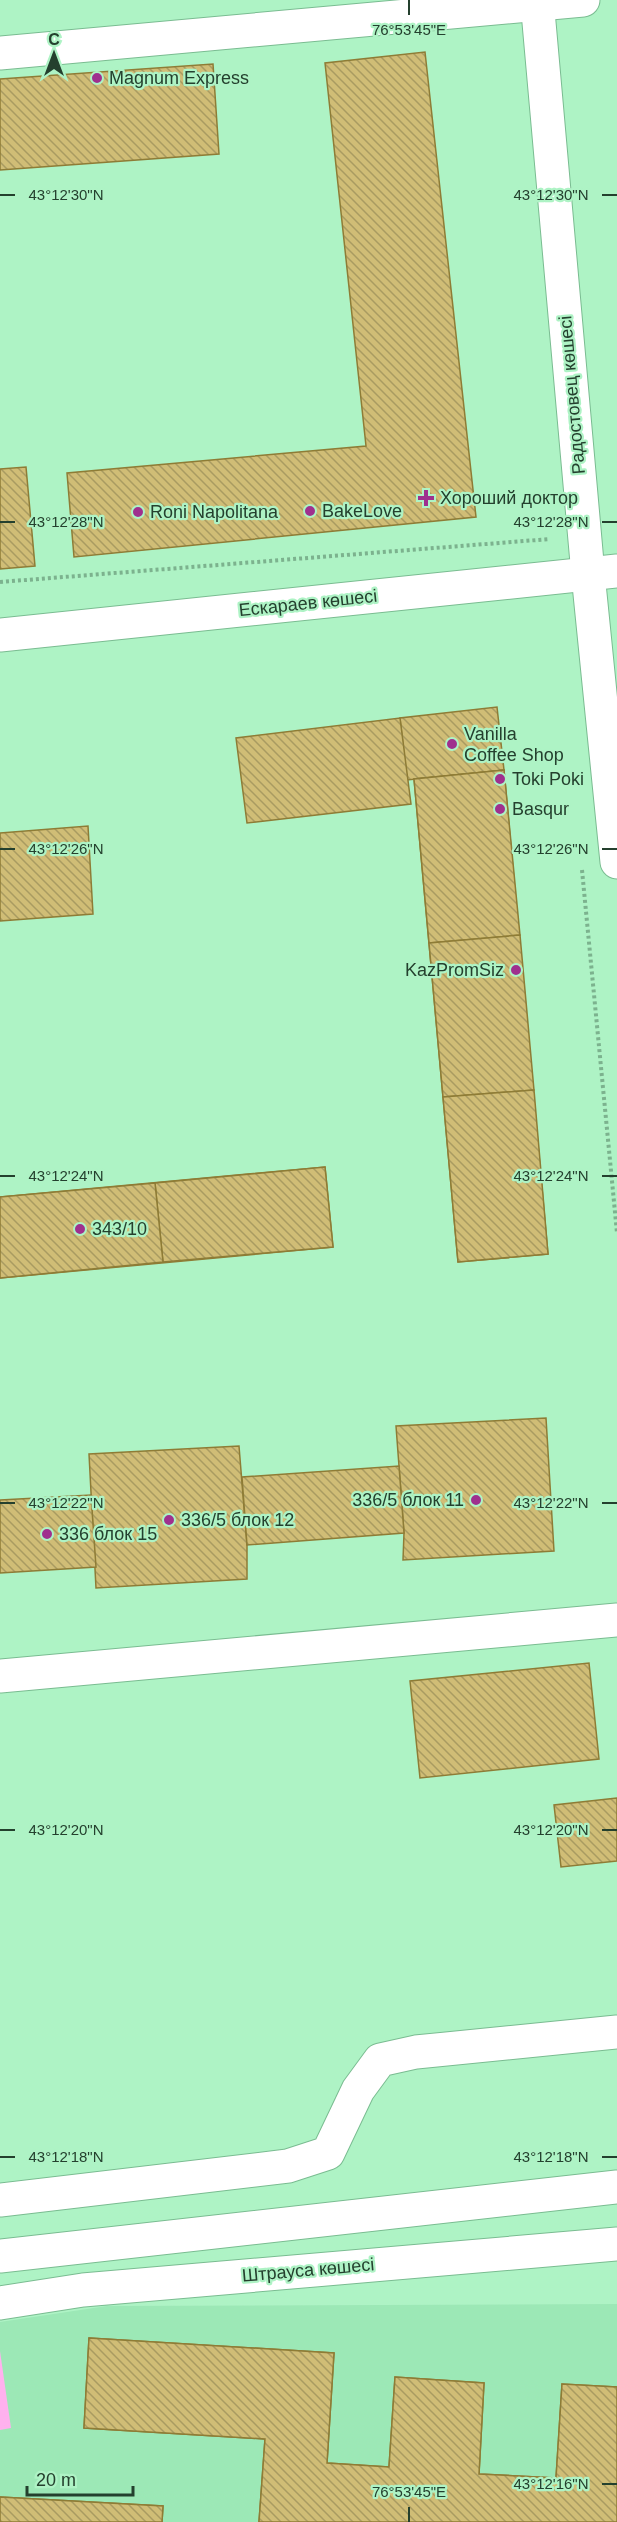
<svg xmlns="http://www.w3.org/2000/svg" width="617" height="2522" viewBox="0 0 617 2522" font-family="Helvetica,sans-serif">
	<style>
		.built { fill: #9ce8b6 }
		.grass { fill: #ffb1ee }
		.building { fill: url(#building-back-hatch); stroke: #8e7c36; stroke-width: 1.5 }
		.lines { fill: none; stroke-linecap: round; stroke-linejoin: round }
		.minor-casing { stroke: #7abc91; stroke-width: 35 }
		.path { stroke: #7cb28e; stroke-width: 4; stroke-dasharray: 3 3; stroke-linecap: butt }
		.minor { stroke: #fff; stroke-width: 33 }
		.ticks { fill: none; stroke: #24402e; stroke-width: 2 }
		.poi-dot { fill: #9f308e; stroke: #aef3c5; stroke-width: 2 }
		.labels { text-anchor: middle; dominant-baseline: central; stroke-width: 4.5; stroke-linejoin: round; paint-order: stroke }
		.poi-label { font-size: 18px; fill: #24402e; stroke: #aef3c5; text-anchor: start }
		.street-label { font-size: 18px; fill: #24402e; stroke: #aef3c5 }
		.ticks-label { font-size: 15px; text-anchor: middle; fill: #24402e; stroke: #aef3c5; stroke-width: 4.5; stroke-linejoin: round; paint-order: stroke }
	</style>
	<defs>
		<pattern id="building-back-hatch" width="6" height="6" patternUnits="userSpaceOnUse" patternTransform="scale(1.5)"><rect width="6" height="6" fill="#d0bd76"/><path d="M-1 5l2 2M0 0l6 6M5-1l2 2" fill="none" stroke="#a99b61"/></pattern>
	</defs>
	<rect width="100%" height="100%" fill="#aef3c5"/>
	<polygon class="built" points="617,2304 617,2522 0,2522 0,2322 107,2306"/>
	<polygon class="grass" points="0,2351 11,2428 0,2430"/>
	<g class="building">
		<polygon points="425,52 476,517 74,557 67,473 366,446 325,63"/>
		<polygon points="213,64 219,154 0,170 0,79"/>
		<polygon points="26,467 35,566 0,569 0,469"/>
		<polygon points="497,707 504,770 407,780 400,718"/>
		<polygon points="400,718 411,804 247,823 236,738"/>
		<polygon points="504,770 548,1254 458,1262 414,779"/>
		<polygon points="504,770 520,935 429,943 414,779"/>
		<polygon points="88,826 93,914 0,921 0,833"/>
		<polygon points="520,935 534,1090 443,1097 429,943"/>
		<polygon points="534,1090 548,1254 458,1262 443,1097"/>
		<polygon points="325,1167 333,1247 0,1278 0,1197"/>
		<polygon points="325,1167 333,1247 163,1262 155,1183"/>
		<polygon points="155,1183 163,1262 0,1278 0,1197"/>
		<polygon points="546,1418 554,1551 403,1560 404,1533 396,1426"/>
		<polygon points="239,1446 247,1545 247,1579 96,1588 89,1454"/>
		<polygon points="399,1466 404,1533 247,1545 242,1477"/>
		<polygon points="91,1495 96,1567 0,1573 0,1500"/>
		<polygon points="589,1663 599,1759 420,1778 410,1681"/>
		<polygon points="617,1798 617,1861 561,1867 554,1805"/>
		<polygon points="89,2338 334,2353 327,2463 389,2467 395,2377 484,2383 479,2474 556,2478 562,2384 617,2387 617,2522 259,2522 265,2439 84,2428"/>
		<polygon points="89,2338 334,2353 327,2463 389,2467 395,2377 484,2383 479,2474 556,2478 562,2384 617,2387 617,2522 259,2522 265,2439 84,2428"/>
		<polygon points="0,2497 163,2506 162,2522 0,2522"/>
		<polygon points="0,2497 163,2506 162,2522 0,2522"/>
	</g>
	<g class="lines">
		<defs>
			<g id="minor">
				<polyline points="537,0 588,574 617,862"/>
				<polyline points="0,53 583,0"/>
				<polyline points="0,635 617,571"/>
				<polyline points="0,1676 617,1620"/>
				<polyline points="0,2200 288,2166 328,2153 358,2090 380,2060 416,2052 617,2032"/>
				<polyline points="0,2256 617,2187"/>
				<polyline points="0,2303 83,2290 617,2244"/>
			</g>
		</defs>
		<use href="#minor" class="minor-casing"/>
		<g class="path">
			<polyline points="0,582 550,539"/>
			<polyline points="582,870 617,1233"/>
		</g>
		<use href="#minor" class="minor"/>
	</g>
	<path class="ticks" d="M 409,0 L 409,15M 0,195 L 15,195M 602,195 L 617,195M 0,522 L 15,522M 602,522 L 617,522M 0,849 L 15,849M 602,849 L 617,849M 0,1176 L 15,1176M 602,1176 L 617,1176M 0,1503 L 15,1503M 602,1503 L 617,1503M 0,1830 L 15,1830M 602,1830 L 617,1830M 0,2157 L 15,2157M 602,2157 L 617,2157M 602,2484 L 617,2484M 409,2507 L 409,2522"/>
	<g class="poi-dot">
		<circle cx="97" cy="78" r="6"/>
		<path d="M423 489h6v6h6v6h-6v6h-6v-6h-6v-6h6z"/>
		<circle cx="310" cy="511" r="6"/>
		<circle cx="138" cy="512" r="6"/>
		<circle cx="452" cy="744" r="6"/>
		<circle cx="500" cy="779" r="6"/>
		<circle cx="500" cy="809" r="6"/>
		<circle cx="516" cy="970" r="6"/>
		<circle cx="80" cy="1229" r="6"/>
		<circle cx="476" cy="1500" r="6"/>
		<circle cx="169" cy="1520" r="6"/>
		<circle cx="47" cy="1534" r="6"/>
	</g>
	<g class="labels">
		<g class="poi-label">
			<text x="109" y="78">Magnum Express</text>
			<text x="440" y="498">Хороший доктор</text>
			<text x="322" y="511">BakeLove</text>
			<text x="150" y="512">Roni Napolitana</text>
			<text x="464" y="734">Vanilla<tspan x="464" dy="21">Coffee Shop</tspan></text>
			<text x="512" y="779">Toki Poki</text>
			<text x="512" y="809">Basqur</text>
			<text x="504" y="970" text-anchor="end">KazPromSiz</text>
			<text x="92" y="1229">343/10</text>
			<text x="464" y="1500" text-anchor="end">336/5 блок 11</text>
			<text x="181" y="1520">336/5 блок 12</text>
			<text x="59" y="1534">336 блок 15</text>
		</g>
		<g class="street-label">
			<text transform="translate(572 395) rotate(-95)">Радостовец көшесі</text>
			<text transform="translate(308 603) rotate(-6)">Ескараев көшесі</text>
			<text transform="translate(308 2270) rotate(-5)">Штрауса көшесі</text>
		</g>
	</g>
	<g class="ticks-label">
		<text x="409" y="35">76°53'45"E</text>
		<text x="66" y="200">43°12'30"N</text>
		<text x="551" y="200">43°12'30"N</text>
		<text x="66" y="527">43°12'28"N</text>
		<text x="551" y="527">43°12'28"N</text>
		<text x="66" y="854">43°12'26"N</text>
		<text x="551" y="854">43°12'26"N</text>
		<text x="66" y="1181">43°12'24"N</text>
		<text x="551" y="1181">43°12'24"N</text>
		<text x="66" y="1508">43°12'22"N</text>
		<text x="551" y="1508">43°12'22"N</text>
		<text x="66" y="1835">43°12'20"N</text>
		<text x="551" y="1835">43°12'20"N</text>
		<text x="66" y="2162">43°12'18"N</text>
		<text x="551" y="2162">43°12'18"N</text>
		<text x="551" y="2489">43°12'16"N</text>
		<text x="409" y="2497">76°53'45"E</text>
	</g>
	<g transform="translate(54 54)" stroke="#aef3c5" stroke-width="4.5" paint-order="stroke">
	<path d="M0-4.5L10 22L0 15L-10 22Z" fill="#24402e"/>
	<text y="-9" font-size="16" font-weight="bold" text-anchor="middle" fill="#24402e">С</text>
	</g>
	<path d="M27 2486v9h106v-9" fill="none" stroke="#24402e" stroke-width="3"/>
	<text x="36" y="2486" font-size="18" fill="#24402e" stroke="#aef3c5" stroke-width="4.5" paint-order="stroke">20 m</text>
</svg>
